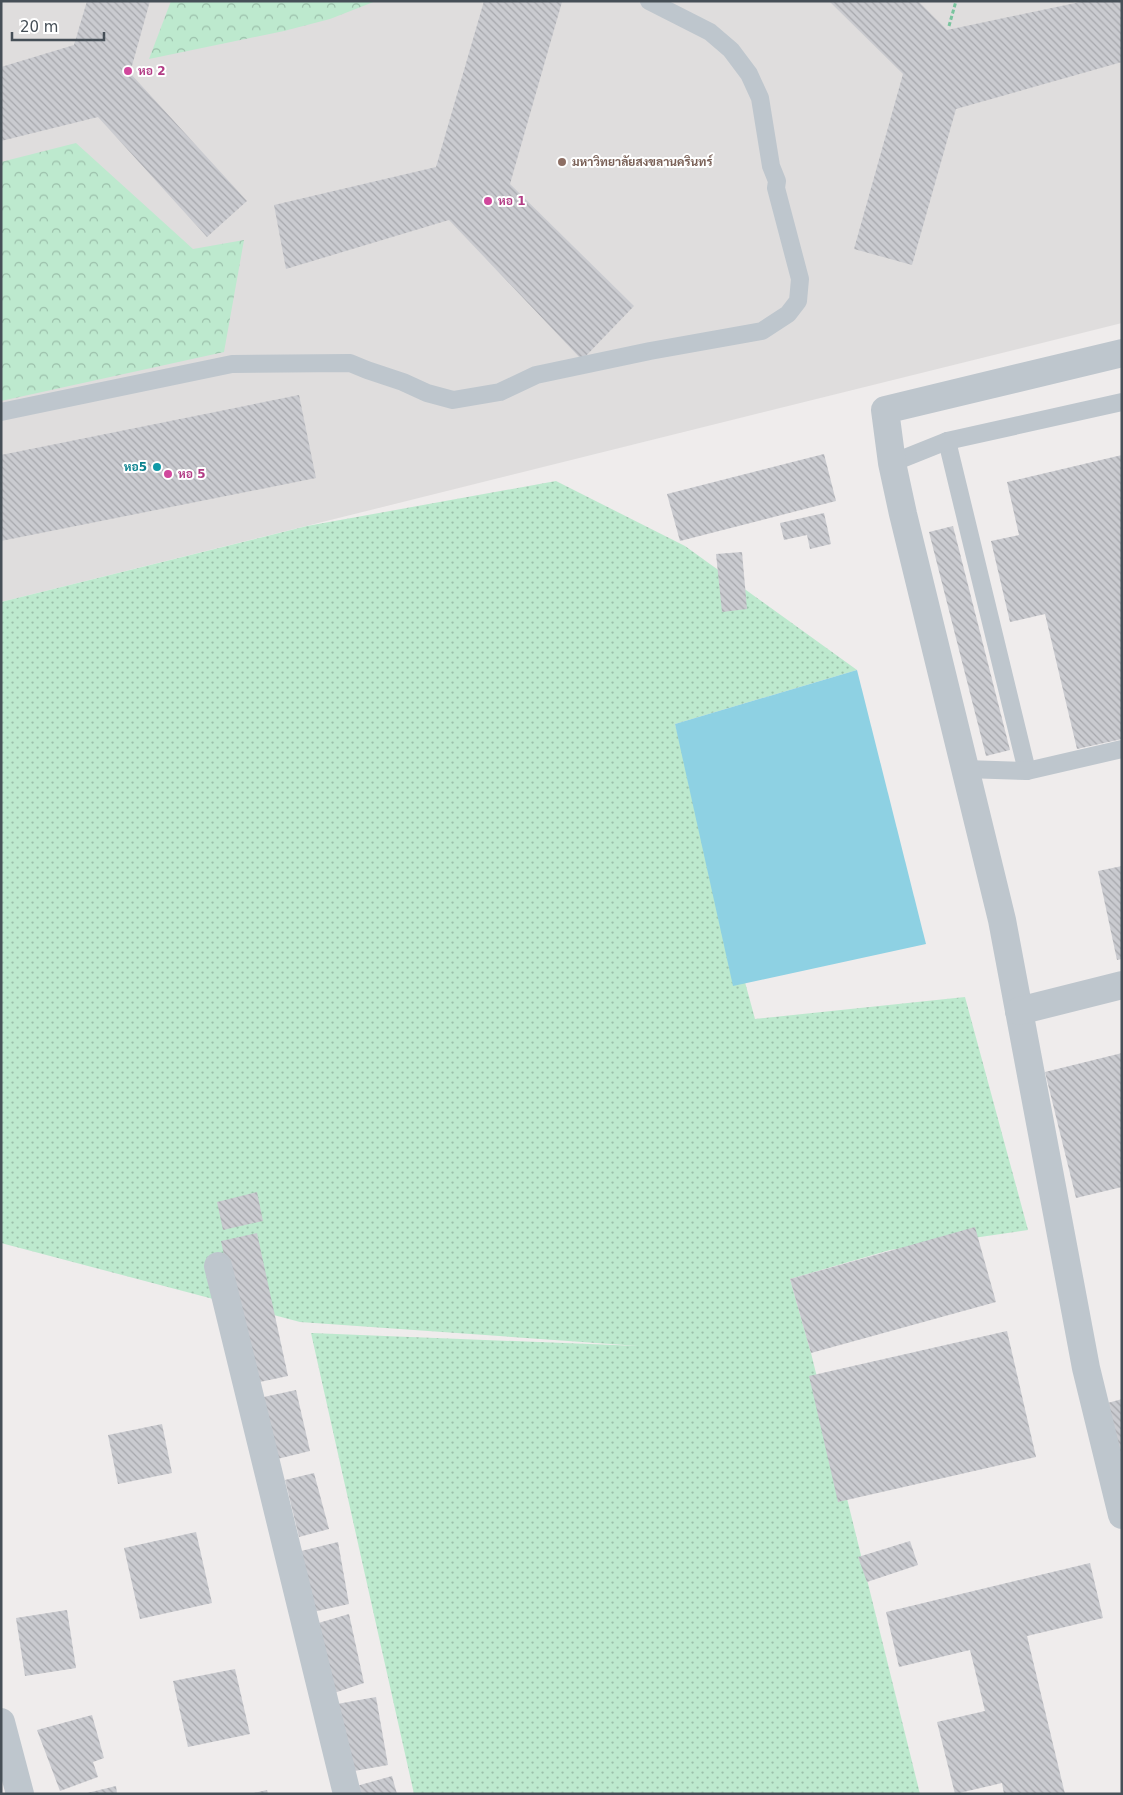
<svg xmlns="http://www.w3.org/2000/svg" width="1123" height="1795" viewBox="0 0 1123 1795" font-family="'DejaVu Sans',Sarabun,sans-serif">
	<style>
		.education { fill: #dfdddd }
		.grass { fill: url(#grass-dots) }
		.forest { fill: url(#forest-crowns) }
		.water { fill: #8ed1e3 }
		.building { fill: url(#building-back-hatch) }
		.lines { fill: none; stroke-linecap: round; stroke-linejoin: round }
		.path { stroke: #79c49e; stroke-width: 3; stroke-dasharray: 4 2.5; stroke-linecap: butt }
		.service { stroke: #bec6cd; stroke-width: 18 }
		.minor { stroke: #bec6cd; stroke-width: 28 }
		.hotel-dot { fill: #d1479c; stroke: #fff; stroke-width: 2 }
		.education-dot { fill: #8d6e63; stroke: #fff; stroke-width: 2 }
		.culture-dot { fill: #0f9aa8; stroke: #fff; stroke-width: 2 }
		.labels { text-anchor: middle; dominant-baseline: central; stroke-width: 4; stroke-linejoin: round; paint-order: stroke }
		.hotel-label { font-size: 12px; font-weight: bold; fill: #b23c85; stroke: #fff; text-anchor: start }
		.education-label { font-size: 12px; font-weight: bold; fill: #785e54; stroke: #fff; text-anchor: start }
		.culture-label { font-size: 12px; font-weight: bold; fill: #0d838f; stroke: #fff; text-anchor: end }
	</style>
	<defs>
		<pattern id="grass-dots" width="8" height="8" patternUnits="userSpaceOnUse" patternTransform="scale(1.25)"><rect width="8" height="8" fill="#bde9ce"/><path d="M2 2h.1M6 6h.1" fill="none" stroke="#9bbfaa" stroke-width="1.8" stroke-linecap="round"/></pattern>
		<pattern id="forest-crowns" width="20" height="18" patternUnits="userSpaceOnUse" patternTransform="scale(1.25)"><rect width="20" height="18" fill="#bde9ce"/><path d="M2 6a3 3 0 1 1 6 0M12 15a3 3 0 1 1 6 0" fill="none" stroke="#9bbfaa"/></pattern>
		<pattern id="building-back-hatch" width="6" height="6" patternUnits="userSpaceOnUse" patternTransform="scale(1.25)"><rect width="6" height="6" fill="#cacbd0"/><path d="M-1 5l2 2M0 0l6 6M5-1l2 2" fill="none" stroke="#a6a7ac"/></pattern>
	</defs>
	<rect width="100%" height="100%" fill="#efecec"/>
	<polygon class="education" points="1,1 1122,1 1122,323 1,602"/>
	<polygon class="grass" points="556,481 685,546 857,670 675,724 755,1019 965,997 1028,1230 890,1250 790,1279 811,1353 920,1794 414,1794 311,1333 639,1346 300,1322 1,1243 1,602 307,526"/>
	<g class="forest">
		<polygon points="171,1 376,1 330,19 284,31 149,59"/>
		<polygon points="76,143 193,249 244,240 224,352 1,401 1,162"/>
	</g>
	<polygon class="water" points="857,670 926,944 733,986 675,724"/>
	<g class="building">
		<polygon points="87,1 150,1 130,73 247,201 207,237 98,117 1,141 1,67 74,45"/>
		<polygon points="484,1 562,2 510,184 634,306 582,360 449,220 286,269 274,205 436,167"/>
		<polygon points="829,1 918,1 947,30 1085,1 1122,1 1122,62 956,109 912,265 854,249 903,74"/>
		<polygon points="299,395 316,478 1,541 1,455"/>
		<polygon points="824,454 836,501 680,541 667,494"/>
		<polygon points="1122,455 1122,739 1077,749 1045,614 1010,622 991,541 1019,535 1007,482"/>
		<polygon points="824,513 831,544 810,549 807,535 784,540 780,523"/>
		<polygon points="953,526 1010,750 986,756 929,532"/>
		<polygon points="742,552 747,609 722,612 716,554"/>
		<polygon points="1122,866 1122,959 1117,960 1098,871"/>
		<polygon points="1122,1053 1122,1187 1076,1198 1045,1072"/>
		<polygon points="257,1192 263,1221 223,1230 217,1202"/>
		<polygon points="975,1227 996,1302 811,1353 790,1279"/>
		<polygon points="257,1233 288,1376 251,1384 221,1241"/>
		<polygon points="1007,1331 1036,1457 838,1502 809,1376"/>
		<polygon points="296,1390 310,1451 273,1460 259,1398"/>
		<polygon points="1122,1399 1122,1471 1104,1404"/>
		<polygon points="162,1424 172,1473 118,1484 108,1435"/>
		<polygon points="314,1473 329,1529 299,1537 285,1480"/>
		<polygon points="196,1532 212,1603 140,1619 124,1548"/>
		<polygon points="910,1541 918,1565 867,1582 858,1557"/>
		<polygon points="338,1542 349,1604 313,1612 301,1551"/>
		<polygon points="1090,1563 1103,1618 1027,1636 1065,1794 1004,1794 1002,1783 955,1794 937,1722 985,1711 970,1650 899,1667 886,1612"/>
		<polygon points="67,1610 76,1668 25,1676 16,1618"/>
		<polygon points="349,1614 364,1683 331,1694 315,1624"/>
		<polygon points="235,1669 250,1734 188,1747 173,1681"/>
		<polygon points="376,1697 388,1765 349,1772 337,1704"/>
		<polygon points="92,1715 104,1758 93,1762 98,1777 60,1791 37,1730"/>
		<polygon points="392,1776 397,1794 355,1794 353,1787"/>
		<polygon points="116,1786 117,1794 87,1794 87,1793"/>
		<polygon points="267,1790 268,1794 254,1794 254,1793"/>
	</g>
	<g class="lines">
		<polyline class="path" points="949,26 956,1"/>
		<g class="service">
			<polyline points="1,412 232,364 350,363 367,370 403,382 427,393 453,400 500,392 536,375 650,351 762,331 788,314 798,301 800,279 776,188 777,181 771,166 760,98 749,74 731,50 710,32 649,1"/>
			<polyline points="947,441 1027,771"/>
			<polyline points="892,463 947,441 1122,402"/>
			<polyline points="965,769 1027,771 1122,749"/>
		</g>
		<g class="minor">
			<polyline points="1122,353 885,410 892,463 903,514 1002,920 1086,1368 1122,1515"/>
			<polyline points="1019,1011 1122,985"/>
			<polyline points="218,1266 347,1794"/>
			<polyline points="1,1722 20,1794"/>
		</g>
	</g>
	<g class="hotel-dot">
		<circle cx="128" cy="71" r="5"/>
		<circle cx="488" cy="201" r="5"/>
		<circle cx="168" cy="474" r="5"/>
	</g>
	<circle class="education-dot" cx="562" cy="162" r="5"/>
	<circle class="culture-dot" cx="157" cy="467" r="5"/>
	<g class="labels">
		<g class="hotel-label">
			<text x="138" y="71">หอ 2</text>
			<text x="498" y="201">หอ 1</text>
			<text x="178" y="474">หอ 5</text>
		</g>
		<g class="education-label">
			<text x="572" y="162">มหาวิทยาลัยสงขลานครินทร์</text>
		</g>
		<g class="culture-label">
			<text x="147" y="467">หอ5</text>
		</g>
	</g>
	<rect width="1123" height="1795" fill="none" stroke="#464f57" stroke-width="5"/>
	<path d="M12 32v8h92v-8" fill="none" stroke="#464f57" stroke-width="2.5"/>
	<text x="20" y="32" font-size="15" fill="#464f57" stroke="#ffffff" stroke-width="4" paint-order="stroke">20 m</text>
</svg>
